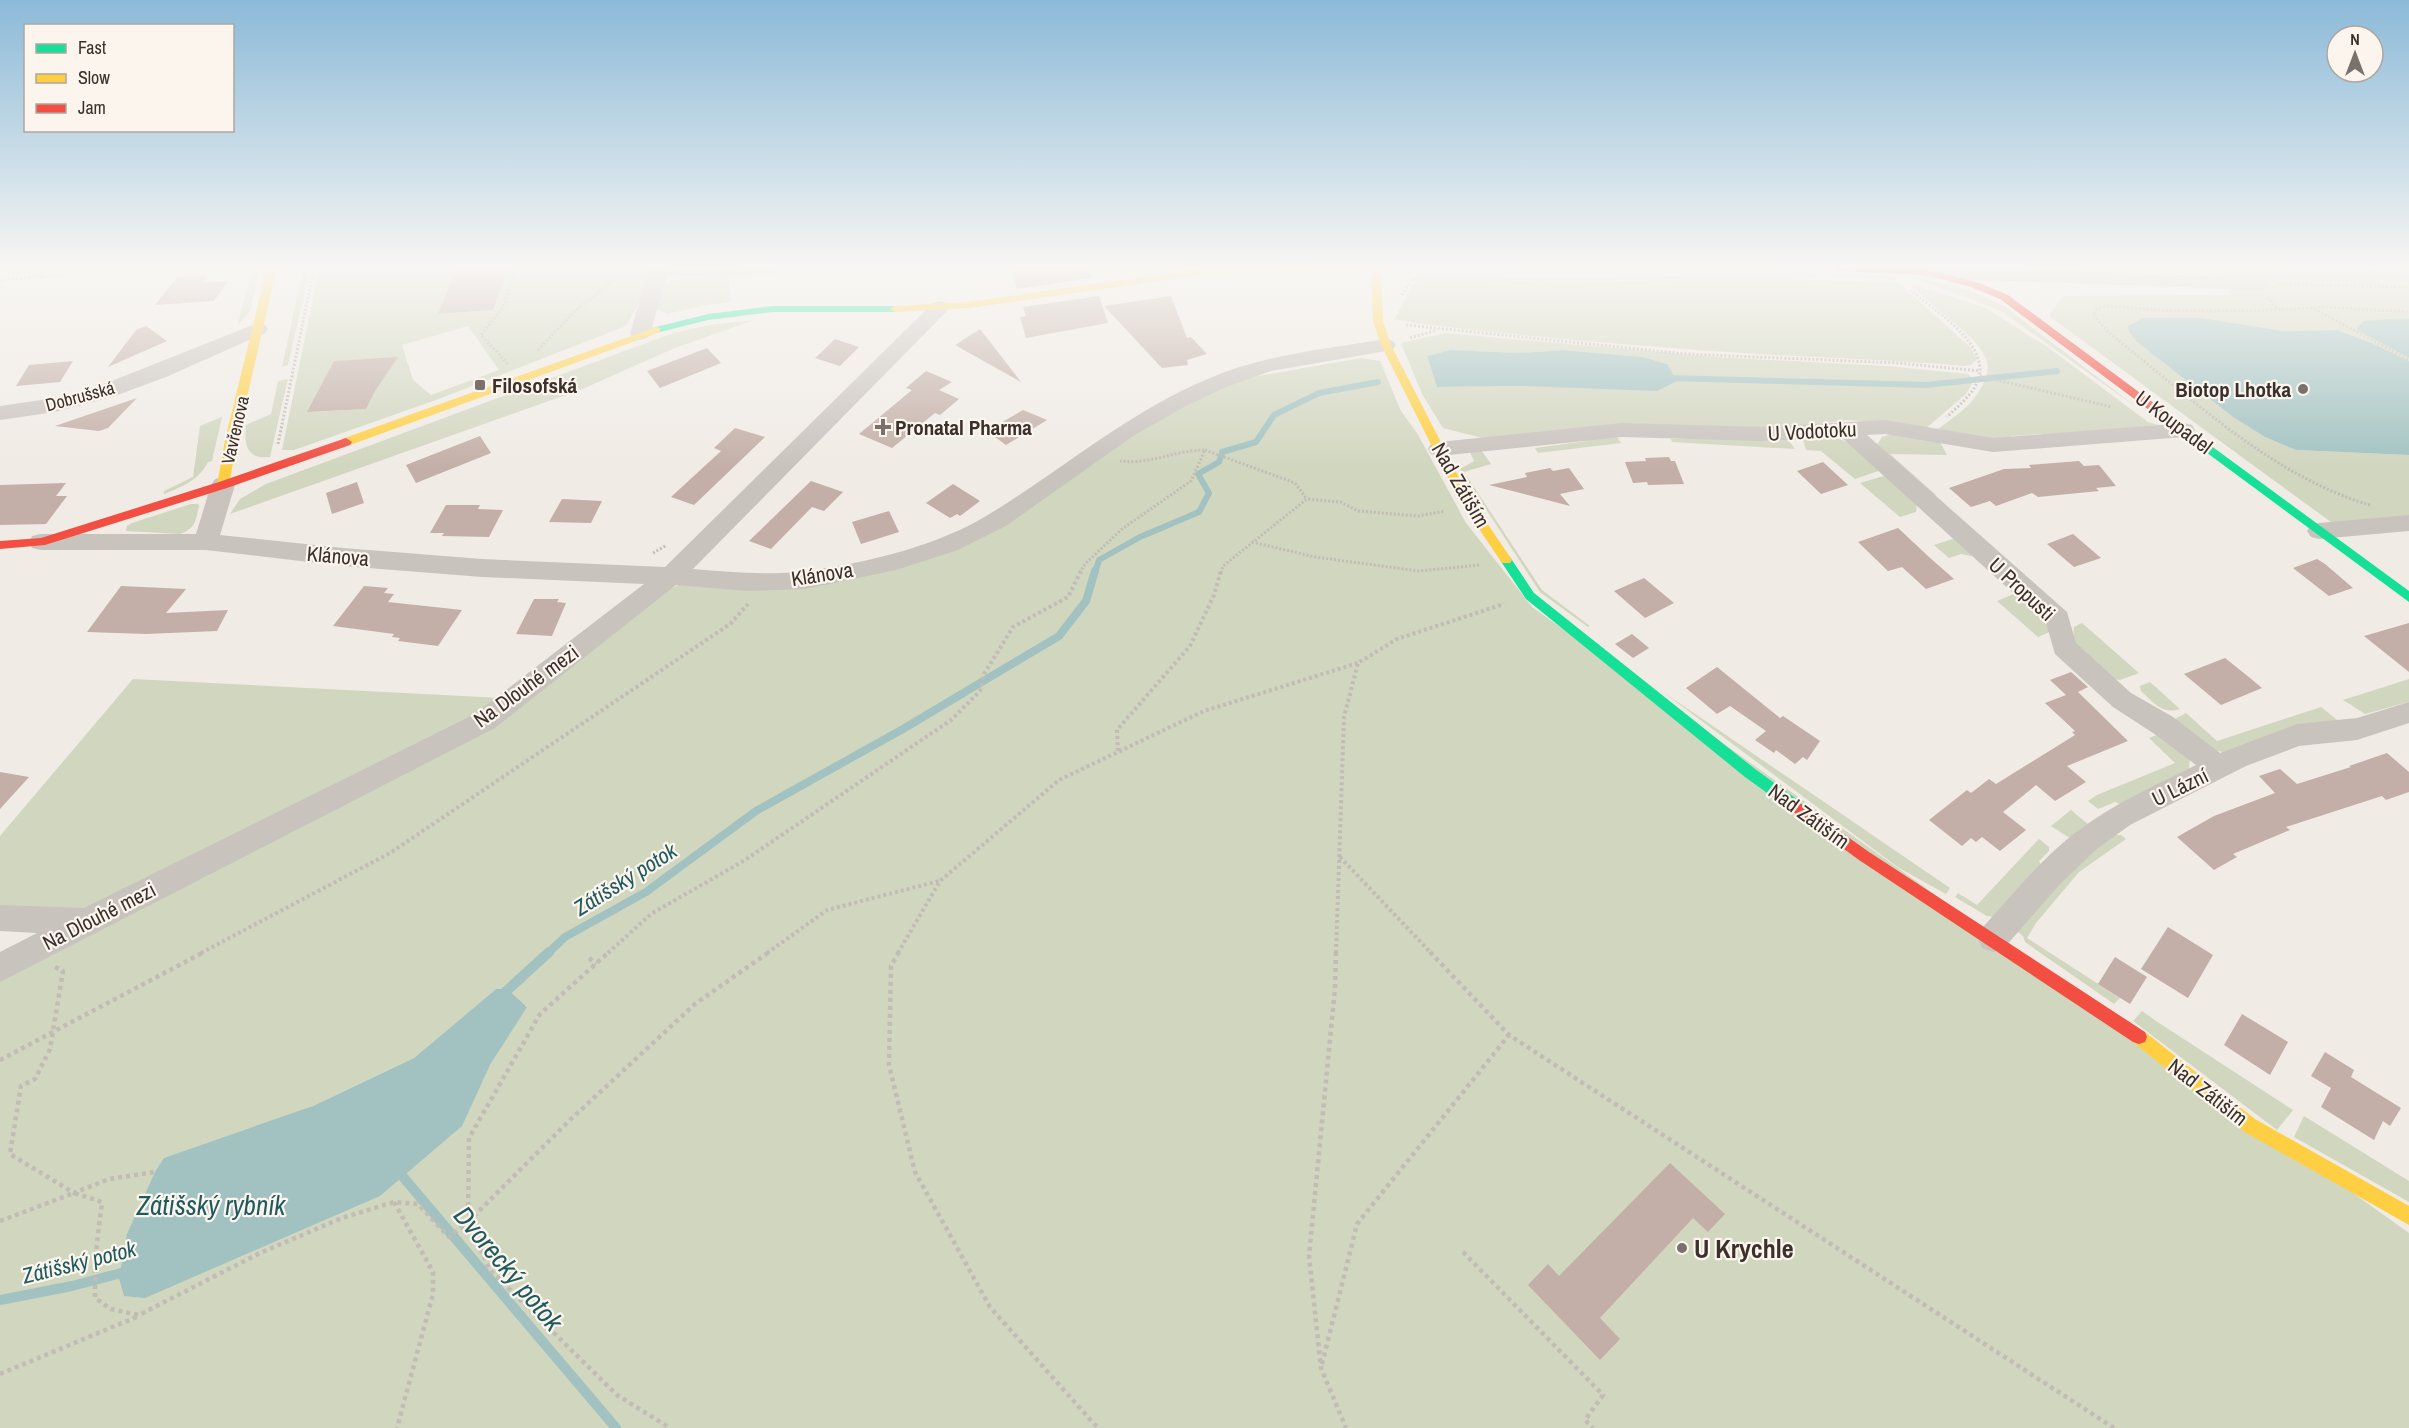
<svg xmlns="http://www.w3.org/2000/svg" width="2409" height="1428" viewBox="0 0 2409 1428" font-family="'Archivo Narrow',sans-serif">
	<style>
		.green { fill: #d1d6bf; fill-rule: evenodd }
		.water { fill: #a1c2c1 }
		.lines { fill: none; stroke-linecap: round; stroke-linejoin: round }
		.stream-far2 { stroke: #a1c2c1; stroke-width: 6 }
		.stream-far1 { stroke: #a1c2c1; stroke-width: 8 }
		.stream { stroke: #a1c2c1; stroke-width: 10 }
		.building { fill: #c3afa7 }
		.path-far2 { stroke: #c2bbb6; stroke-width: 3; stroke-dasharray: 2 2; stroke-linecap: butt }
		.path-far1 { stroke: #c2bbb6; stroke-width: 4; stroke-dasharray: 3 3; stroke-linecap: butt }
		.path { stroke: #c2bbb6; stroke-width: 4.5; stroke-dasharray: 4 4; stroke-linecap: butt }
		.lane { fill: #c9c3be; fill-rule: evenodd }
		.street { fill: #c9c3be; fill-rule: evenodd }
		.fast { fill: #16e098; fill-rule: evenodd }
		.slow { fill: #ffcf43; fill-rule: evenodd }
		.jam { fill: #f24e42; fill-rule: evenodd }
		.poi-dot { fill: #7a716c; stroke: #fbf5ee; stroke-width: 2 }
		.labels { text-anchor: middle; dominant-baseline: central; stroke-width: 4.5; stroke-linejoin: round; paint-order: stroke }
		.far-street-label { font-size: 18px; fill: #3b302b; stroke: #fbf5ee }
		.poi-label { font-size: 21px; font-weight: bold; fill: #3b302b; stroke: #fbf5ee; text-anchor: start }
		.street-label { font-size: 21px; fill: #3b302b; stroke: #fbf5ee }
		.water-label { font-size: 22px; font-style: italic; fill: #1f5a5e; stroke: #fbf5ee }
		.near-poi-label { font-size: 26px; font-weight: bold; fill: #3b302b; stroke: #fbf5ee; text-anchor: start }
		.near-water-label { font-size: 27px; font-style: italic; fill: #1f5a5e; stroke: #fbf5ee }
	</style>
	<rect width="100%" height="100%" fill="#f0ebe5"/>
	<g class="green">
		<polygon points="310,268 288,365 282,367 303,269"/>
		<path d="M 482,268 L 456,270 L 439,314 L 493,310 L 508,268 L 652,268 L 645,293 L 626,326 L 436,400 L 294,450 L 282,450 L 319,269 ZM 468,326 L 499,370 L 431,395 L 413,380 L 402,345 ZM 390,358 L 366,409 L 312,412 L 334,361 Z"/>
		<polygon points="2213,268 2360,268 2378,271 2378,268 2409,268 2409,319 2378,320 2360,323 2360,332 2409,358 2409,361 2372,343 2337,330 2283,331 2202,318 2143,318 2137,342 2233,417 2265,437 2296,450 2409,455 2409,519 2335,525 2049,316 2063,296 2231,295"/>
		<polygon points="259,271 250,311 237,326 252,272"/>
		<polygon points="1761,272 1895,276 1897,279 1752,273 1596,276"/>
		<polygon points="729,276 731,302 706,305 667,314 653,307 661,286 682,278"/>
		<polygon points="1909,276 1966,289 2004,306 2139,409 2001,311"/>
		<path d="M 1427,278 L 1574,283 L 1745,278 L 1899,283 L 1970,347 L 1977,359 L 1971,365 L 1964,366 C 1895,360 1827,358 1759,354 C 1644,347 1529,337 1414,323 L 1395,319 L 1413,284 Z"/>
		<path d="M 1911,284 L 1986,308 L 2049,348 L 2148,422 L 2158,425 L 2046,436 L 2041,434 L 2010,436 L 2011,440 L 1990,440 L 1934,432 C 1947,422 1966,410 1976,396 C 1982,388 1990,372 1987,362 C 1981,337 1929,306 1911,284 Z"/>
		<polygon points="754,320 675,348 580,390 230,514 240,499 266,484 673,333 710,325"/>
		<path d="M 1445,333 L 1714,357 L 1886,366 L 1968,374 L 1974,380 L 1966,394 L 1924,430 L 1893,424 L 1847,420 L 1792,429 L 1482,438 L 1443,428 L 1422,394 L 1401,343 ZM 1450,350 L 1521,353 L 1563,350 L 1643,357 L 1667,364 L 1522,386 L 1437,387 L 1427,356 Z"/>
		<path d="M 1361,358 L 1380,361 L 1401,411 L 1417,433 L 1466,523 L 1532,607 L 2409,1233 L 2409,1428 L 0,1428 L 0,978 L 494,724 L 654,595 L 681,584 L 894,570 L 1135,430 L 1241,379 ZM 496,989 L 527,1006 L 490,1065 L 144,1199 L 155,1172 L 313,1106 L 414,1058 Z"/>
		<path d="M 288,379 L 270,457 C 246,460 244,443 246,425 L 271,414 L 278,381 Z"/>
		<path d="M 222,417 L 212,461 L 208,462 C 199,480 182,487 164,494 L 164,491 L 193,477 L 200,426 Z"/>
		<polygon points="1892,434 1940,442 1947,455 1890,454 1936,495 1933,497 1877,445 1882,437"/>
		<path d="M 1802,436 C 1848,436 1848,440 1881,470 L 1855,479 L 1821,451 L 1806,450 Z"/>
		<polygon points="1588,437 1617,437 1621,443 1538,453 1535,448 1587,441"/>
		<polygon points="1787,438 1795,449 1672,442 1671,439"/>
		<polygon points="1469,450 1481,450 1491,464 1464,472 1542,590 1590,626 1588,627 1540,592 1460,469 1474,461"/>
		<path d="M 1884,476 C 1895,484 1921,496 1916,512 L 1900,517 L 1860,483 Z"/>
		<path d="M 191,504 L 198,504 L 199,506 C 196,521 195,529 180,534 L 126,531 L 127,526 L 132,523 Z"/>
		<polygon points="1956,538 1975,554 1971,556 1961,554 1949,558 1934,545"/>
		<polygon points="2016,593 2048,614 2050,632 2038,637 1997,601"/>
		<path d="M 2082,623 L 2139,673 L 2120,680 L 2113,679 C 2097,665 2069,651 2074,627 Z"/>
		<polygon points="133,679 501,698 474,717 87,910 0,908 0,836"/>
		<polygon points="2409,679 2409,702 2365,714 2343,700"/>
		<path d="M 2150,682 L 2180,709 C 2161,715 2154,702 2141,691 L 2140,686 Z"/>
		<polygon points="1663,692 1950,888 1946,894 1899,868"/>
		<polygon points="2321,707 2341,723 2223,752 2211,750 2173,720 2186,713 2217,741"/>
		<polygon points="2157,735 2190,758 2189,769 2120,804 2115,802 2098,809 2088,801 2097,795 2175,763 2149,738"/>
		<polygon points="2071,810 2088,824 2088,829 2074,838 2068,837 2051,826"/>
		<polygon points="2116,835 2121,835 2126,839 2079,872 2036,923 2027,938 2120,998 2114,1004 2025,942 2023,936 2017,931 2076,861"/>
		<polygon points="2039,839 2049,847 2049,851 2039,861 2042,866 1995,917 1987,916 1955,897 1958,893 1977,905"/>
		<polygon points="2142,1011 2156,1021 2293,1110 2277,1130 2133,1021"/>
		<polygon points="2304,1116 2409,1181 2409,1202 2294,1137"/>
	</g>
	<g class="water">
		<polygon points="2143,318 2202,318 2283,331 2337,330 2372,343 2409,361 2409,455 2296,450 2265,437 2233,417 2137,342 2129,332 2128,326"/>
		<polygon points="2389,319 2409,319 2409,358 2360,332 2356,327 2364,321"/>
		<polygon points="1450,350 1521,353 1563,350 1643,357 1667,364 1677,381 1657,391 1522,386 1437,387 1427,356"/>
		<polygon points="496,989 507,989 527,1007 490,1065 462,1126 380,1196 145,1298 124,1296 119,1278 127,1234 155,1172 164,1158 313,1106 414,1058"/>
	</g>
	<g class="lines">
		<g class="stream-far2">
			<polyline points="1667,378 1926,385 2057,371"/>
			<polyline points="1222,454 1222,452 1256,442 1274,415 1319,393 1378,382"/>
			<polyline points="1095,573 1099,560 1140,537 1199,512 1209,493 1198,474 1219,462 1221,456"/>
		</g>
		<polyline class="stream-far1" points="548,953 565,937 646,892 756,811 903,729 1059,636 1086,601 1095,571"/>
		<g class="stream">
			<polyline points="500,997 549,952"/>
			<polyline points="398,1171 616,1428"/>
			<polyline points="0,1300 72,1286 129,1271"/>
		</g>
	</g>
	<g class="building">
		<polygon points="508,268 493,310 438,314 456,270"/>
		<polygon points="1011,268 1089,268 1092,278 1017,289"/>
		<polygon points="208,275 203,282 228,281 214,301 155,305 178,276"/>
		<polygon points="1099,296 1108,323 1026,338 1020,317 1026,316 1023,307"/>
		<polygon points="1171,296 1187,338 1191,337 1207,354 1187,360 1188,365 1162,368 1104,306"/>
		<polygon points="146,326 167,341 108,367 136,330"/>
		<polygon points="980,329 1021,382 955,345"/>
		<polygon points="835,339 859,347 840,366 815,358"/>
		<polygon points="707,348 721,363 660,388 647,371"/>
		<polygon points="398,357 375,391 366,409 307,412 334,361"/>
		<polygon points="73,361 60,382 16,386 29,365"/>
		<polygon points="926,371 952,382 939,390 959,399 940,415 935,413 892,448 859,434 912,390 906,388"/>
		<polygon points="137,398 108,428 99,431 55,426"/>
		<polygon points="1023,410 1047,420 1006,445 987,431"/>
		<polygon points="735,428 765,437 694,505 671,497 721,451 714,448"/>
		<polygon points="480,436 491,453 416,483 406,465"/>
		<polygon points="1669,457 1671,461 1675,461 1684,484 1648,485 1647,482 1633,483 1625,462 1646,461 1645,458"/>
		<polygon points="2079,461 2084,466 2099,465 2116,486 2096,488 2099,491 2038,497 2032,493 1996,506 1990,501 1971,507 1949,488 2004,469 2031,468 2029,465"/>
		<polygon points="1823,462 1848,485 1821,494 1797,471"/>
		<polygon points="1550,468 1553,471 1569,468 1584,489 1560,494 1570,506 1489,485 1527,477 1525,473"/>
		<polygon points="811,481 843,492 824,511 812,507 771,549 749,541"/>
		<polygon points="357,482 364,503 332,514 326,493"/>
		<polygon points="66,483 56,496 67,496 46,524 0,525 0,485"/>
		<polygon points="953,484 980,501 960,516 957,514 950,518 926,503"/>
		<polygon points="562,499 602,501 591,523 549,522"/>
		<polygon points="446,505 480,505 478,509 503,510 489,537 442,536 444,533 430,533"/>
		<polygon points="889,511 899,532 861,544 852,522"/>
		<polygon points="1898,528 1929,557 1954,579 1926,589 1902,567 1888,571 1858,542"/>
		<polygon points="2073,534 2101,558 2074,567 2047,544"/>
		<polygon points="2317,559 2325,564 2353,588 2329,596 2293,568"/>
		<polygon points="1644,578 1674,603 1645,618 1614,591"/>
		<polygon points="121,586 186,589 166,613 228,610 217,631 146,634 87,632"/>
		<polygon points="364,586 388,588 384,593 394,594 388,602 462,610 438,646 398,641 400,638 392,637 394,634 333,626"/>
		<polygon points="534,599 559,599 557,602 566,603 552,636 516,634"/>
		<polygon points="2409,623 2409,672 2364,636"/>
		<polygon points="1632,634 1649,648 1633,658 1615,644"/>
		<polygon points="2225,658 2250,678 2262,688 2221,705 2184,674"/>
		<polygon points="1717,667 1780,718 1783,716 1820,741 1807,760 1803,757 1795,764 1776,750 1774,753 1755,740 1766,731 1730,706 1717,714 1686,688"/>
		<polygon points="2071,672 2088,687 2078,692 2128,741 2067,766 2086,782 2055,801 2036,785 2003,812 2026,830 2000,851 1982,837 1976,842 1971,838 1962,846 1929,820 1967,790 1971,793 1989,779 1996,784 2075,735 2072,732 2075,731 2045,703 2066,695 2050,680"/>
		<polygon points="2387,753 2409,772 2409,792 2386,800 2382,796 2286,827 2290,830 2233,854 2237,857 2214,870 2177,837 2214,816 2275,793 2259,776 2280,769 2297,784 2351,767 2349,766"/>
		<polygon points="0,772 29,777 0,809"/>
		<polygon points="2168,927 2213,955 2188,998 2141,969"/>
		<polygon points="2115,957 2147,977 2130,1004 2098,984"/>
		<polygon points="2242,1014 2288,1042 2270,1075 2224,1045"/>
		<polygon points="2325,1052 2354,1070 2351,1077 2401,1108 2390,1126 2383,1121 2374,1140 2321,1107 2331,1088 2311,1076"/>
		<polygon points="1670,1163 1725,1214 1708,1232 1693,1218 1600,1318 1620,1339 1600,1360 1528,1285 1548,1264 1559,1276"/>
	</g>
	<g class="lines">
		<g class="path-far2">
			<polyline points="29,268 34,274 44,276"/>
			<polyline points="0,280 154,268"/>
			<polyline points="2278,284 2409,287"/>
			<path d="M 1910,290 C 1933,309 1988,343 1979,377 C 1975,393 1958,406 1947,417"/>
			<path d="M 1402,295 L 1411,281 L 1424,276 C 1555,282 1686,276 1817,277"/>
			<polyline points="2268,297 2277,309"/>
			<polyline points="2311,307 2409,360"/>
			<polyline points="1406,325 1686,354 1898,363 1980,371"/>
			<polyline points="1410,338 1437,330"/>
			<polyline points="538,350 574,312 629,268"/>
			<polyline points="508,364 481,335 503,307 516,268"/>
			<polyline points="1980,376 2112,407"/>
			<polyline points="278,444 314,268"/>
			<polyline points="1205,450 1295,483 1307,499"/>
			<path d="M 2370,505 C 2271,476 2188,395 2108,332 L 2093,315 L 2097,309 L 2108,306 L 2172,311 L 2253,311 L 2326,307 L 2409,312"/>
			<polyline points="1252,542 1315,557 1419,571 1480,565"/>
			<polyline points="653,553 667,545"/>
			<path d="M 1080,573 L 1085,564 L 1122,529 L 1191,481 L 1205,450 C 1175,450 1150,465 1120,461"/>
			<polyline points="1221,573 1223,566 1307,499 1341,502 1358,511 1418,516 1445,511"/>
		</g>
		<g class="path-far1">
			<polyline points="1118,751 1117,730 1190,646 1214,595 1221,571"/>
			<polyline points="1340,857 1431,953"/>
			<polyline points="201,953 390,853 730,624 748,604"/>
			<polyline points="608,953 651,914 745,860 951,720 980,691 984,674 1013,627 1068,597 1081,571"/>
			<polyline points="767,953 827,910 939,881"/>
			<polyline points="898,953 940,881 1059,780 1204,711 1358,663"/>
			<polyline points="1336,953 1344,717 1358,663 1397,639 1504,604"/>
		</g>
		<g class="path">
			<polyline points="899,952 891,966 889,1065 915,1172 990,1307 1095,1425 1101,1428"/>
			<polyline points="1336,952 1335,988 1309,1256 1321,1368 1346,1428"/>
			<polyline points="1430,952 1509,1035 2114,1428"/>
			<polyline points="589,958 596,964"/>
			<polyline points="55,967 63,971 50,1049 35,1079 21,1086 10,1154 74,1193 109,1179 155,1172"/>
			<polyline points="0,1060 204,952"/>
			<polyline points="394,1202 433,1272 433,1294 397,1428"/>
			<polyline points="0,1221 74,1193 102,1202 95,1259 95,1298 111,1309 139,1315 260,1253 342,1218 394,1202 418,1204 449,1237 468,1222 490,1270 617,1395 670,1428"/>
			<polyline points="468,1222 469,1138 540,1014 609,952"/>
			<polyline points="468,1222 570,1120 695,1004 769,952"/>
			<polyline points="1463,1252 1603,1395 1585,1420 1593,1428"/>
			<polyline points="1322,1364 1357,1224 1509,1035"/>
			<polyline points="0,1374 139,1316"/>
		</g>
		<polygon class="lane" points="787,268 779,274 658,277 653,274 658,271"/>
		<g class="street">
			<polygon points="649,268 669,268 650,334 647,338 640,340 633,338 630,334"/>
			<polygon points="1920,268 1993,268 2258,278 2265,280 2268,284 2265,288 2258,290 1927,278 1920,276 1917,272"/>
			<path d="M 940,301 L 947,303 L 950,307 L 947,311 L 693,569 C 730,572 769,576 806,571 C 866,563 939,546 991,513 C 1065,468 1128,412 1210,378 C 1266,354 1327,349 1386,339 L 1393,341 L 1396,345 L 1393,349 L 1386,351 L 1271,371 L 1226,387 L 1184,407 L 1133,436 L 1006,526 L 958,550 L 896,570 L 805,589 L 746,591 L 676,585 L 495,728 L 0,982 L 0,952 L 37,933 L 0,931 L 0,905 L 84,908 L 475,714 L 644,584 L 482,577 L 343,566 L 206,550 L 41,550 L 32,548 L 29,542 L 32,536 L 41,534 L 196,534 L 211,485 L 215,479 L 223,477 L 231,479 L 235,485 L 220,535 L 343,548 L 482,559 L 665,567 L 933,303 Z"/>
			<polygon points="258,323 265,325 268,329 265,333 166,377 115,396 55,412 0,420 0,406 55,398 99,386"/>
			<path d="M 1885,420 L 1993,438 L 2184,423 L 2192,425 L 2195,430 L 2192,435 L 2184,437 L 1993,452 L 1885,434 L 1867,435 L 2067,612 L 2076,643 L 2131,693 L 2173,717 L 2220,753 L 2297,724 L 2357,718 L 2409,702 L 2409,723 L 2357,740 L 2299,746 L 2246,766 L 2130,825 L 2097,849 L 2061,883 L 2004,948 L 1993,952 L 1982,948 L 1978,938 L 1982,928 C 2013,895 2042,857 2079,830 C 2115,803 2156,785 2196,765 L 2153,733 L 2113,707 L 2055,654 L 2046,623 L 1841,437 L 1761,441 L 1622,437 L 1439,456 L 1431,454 L 1428,449 L 1431,444 L 1439,442 L 1622,423 L 1761,427 Z"/>
			<polygon points="2409,515 2409,531 2319,539 2311,537 2307,531 2311,525 2319,523"/>
		</g>
		<g class="fast">
			<polygon points="773,306 895,306 900,309 895,312 773,312 708,320 656,333 651,330 652,328 708,314"/>
			<polygon points="2180,423 2409,591 2409,602 2176,430 2176,424"/>
			<polygon points="1506,556 1510,557 1534,593 1755,769 1798,800 1800,804 1798,808 1793,810 1788,808 1745,777 1526,599 1500,560"/>
		</g>
		<g class="slow">
			<polygon points="267,268 277,268 237,440 229,485 223,489 217,485 225,440"/>
			<polygon points="1206,268 1381,268 1383,321 1391,345 1468,495 1510,557 1512,560 1510,563 1502,563 1457,496 1381,345 1373,321 1371,271 1209,274 969,308 895,312 890,309 895,306 969,302"/>
			<polygon points="656,327 660,328 660,332 350,445 346,446 340,442 342,439"/>
			<polygon points="2139,1030 2145,1032 2255,1119 2409,1206 2409,1225 2243,1131 2133,1042 2131,1037 2133,1032"/>
		</g>
		<g class="jam">
			<polygon points="1832,268 1927,269 1979,283 2008,295 2186,427 2184,430 2176,430 2000,299 1971,287 1927,275 1837,271"/>
			<polygon points="346,438 352,442 350,445 227,488 45,545 0,549 0,541 41,538 219,482"/>
			<polygon points="1793,798 1869,852 2145,1032 2147,1037 2145,1042 2139,1044 2133,1042 1859,860 1788,808 1786,804 1788,800"/>
		</g>
	</g>
	<linearGradient id="sky" x2="0" y2="1"><stop stop-color="#8bbad8"/><stop offset="0.57" stop-color="#f8f6f3"/><stop offset="1" stop-color="#f8f6f3" stop-opacity="0"/></linearGradient>
	<rect width="2409" height="468" fill="url(#sky)"/>
	<g class="poi-dot">
		<rect x="474" y="379" width="12" height="12" rx="3"/>
		<circle cx="2303" cy="389" r="6"/>
		<path d="M880 418h6v6h6v6h-6v6h-6v-6h-6v-6h6z"/>
		<circle cx="1682" cy="1248" r="6"/>
	</g>
	<g class="labels">
		<g class="far-street-label">
			<text transform="translate(80 396) rotate(-15)">Dobrušská</text>
			<text transform="translate(235 430) rotate(-77)">Vavřenova</text>
		</g>
		<g class="poi-label">
			<text x="492" y="385">Filosofská</text>
			<text x="2291" y="389" text-anchor="end">Biotop Lhotka</text>
			<text x="895" y="427">Pronatal Pharma</text>
		</g>
		<g class="street-label">
			<text transform="translate(2174 422) rotate(37)">U Koupadel</text>
			<text transform="translate(1812 431) rotate(-3)">U Vodotoku</text>
			<text transform="translate(1461 485) rotate(60)">Nad Zátiším</text>
			<text transform="translate(338 556) rotate(5)">Klánova</text>
			<text transform="translate(822 574) rotate(-9)">Klánova</text>
			<text transform="translate(2022 589) rotate(43)">U Propusti</text>
			<text transform="translate(526 686) rotate(-36)">Na Dlouhé mezi</text>
			<text transform="translate(2180 787) rotate(-26)">U Lázní</text>
			<text transform="translate(1809 816) rotate(36)">Nad Zátiším</text>
			<text transform="translate(99 916) rotate(-27)">Na Dlouhé mezi</text>
			<text transform="translate(2208 1092) rotate(38)">Nad Zátiším</text>
		</g>
		<g class="water-label">
			<text transform="translate(625 879) rotate(-32)">Zátišský potok</text>
			<text transform="translate(79 1262) rotate(-14)">Zátišský potok</text>
		</g>
		<g class="near-poi-label">
			<text x="1694" y="1248">U Krychle</text>
		</g>
		<g class="near-water-label">
			<text x="211" y="1205">Zátišský rybník</text>
			<text transform="translate(509 1268) rotate(50)">Dvorecký potok</text>
		</g>
	</g>
	<rect x="24" y="24" width="210" height="108" fill="#fbf5ee" stroke="#aea6a0" stroke-width="1.5"/>
	<rect x="36" y="44" width="30" height="9" fill="#16e098" stroke="#aea6a0" stroke-width="1.5"/>
	<text x="78" y="54" font-size="18" fill="#3b302b">Fast</text>
	<rect x="36" y="74" width="30" height="9" fill="#ffcf43" stroke="#aea6a0" stroke-width="1.5"/>
	<text x="78" y="84" font-size="18" fill="#3b302b">Slow</text>
	<rect x="36" y="104" width="30" height="9" fill="#f24e42" stroke="#aea6a0" stroke-width="1.5"/>
	<text x="78" y="114" font-size="18" fill="#3b302b">Jam</text>
	<g transform="translate(2355 54)"><circle r="28" fill="#fbf5ee" stroke="#aea6a0" stroke-width="1.5"/>
	<path d="M0-4.5L10 22L0 15L-10 22Z" fill="#7a716c"/>
	<text y="-9" font-size="16" font-weight="bold" text-anchor="middle" fill="#3b302b">N</text>
	</g>
</svg>
